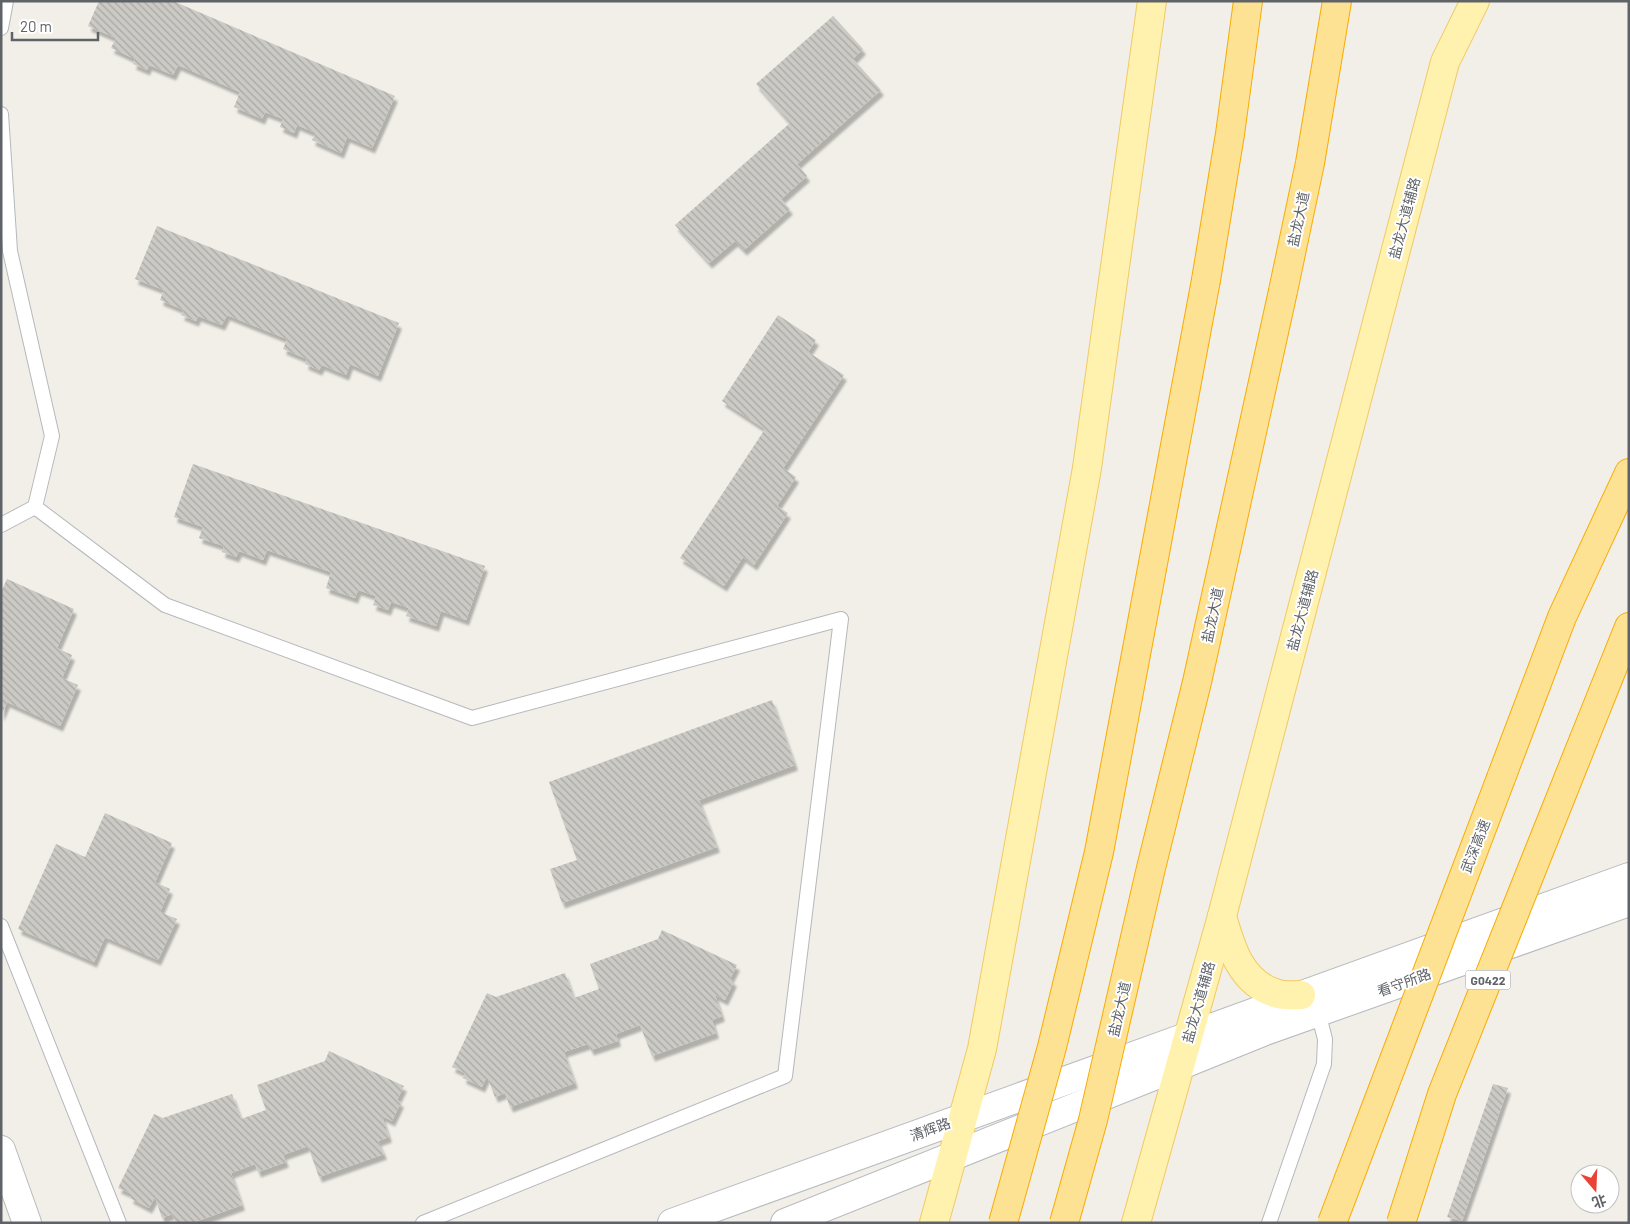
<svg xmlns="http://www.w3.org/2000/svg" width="1630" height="1224" viewBox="0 0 1630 1224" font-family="Barlow,'Noto Sans SC',sans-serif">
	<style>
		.building { fill: url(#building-back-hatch); filter: url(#shadow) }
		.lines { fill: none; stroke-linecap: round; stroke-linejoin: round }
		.lane-casing { stroke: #b5b8bc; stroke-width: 16 }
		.street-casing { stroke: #b5b8bc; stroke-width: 30 }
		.secondary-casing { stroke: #b6babf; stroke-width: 30 }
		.primary-casing { stroke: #f2c960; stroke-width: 30 }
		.highway-casing { stroke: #f9ab00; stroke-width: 30 }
		.lane { stroke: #fff; stroke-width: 14 }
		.street { stroke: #fff; stroke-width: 28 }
		.secondary { stroke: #fff; stroke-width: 28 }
		.primary { stroke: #fff2af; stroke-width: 28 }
		.highway { stroke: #fde293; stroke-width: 28 }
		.highway-bridge-casing { stroke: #f9ab00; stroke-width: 30; stroke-linecap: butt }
		.highway-bridge { stroke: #fde293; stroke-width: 28 }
		.labels { text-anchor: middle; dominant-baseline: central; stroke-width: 4; stroke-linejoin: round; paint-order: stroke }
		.shield { fill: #fff; stroke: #8f9295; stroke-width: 1 }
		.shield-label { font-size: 12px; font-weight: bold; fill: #5f6368 }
		.street-label { font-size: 14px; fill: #5f6368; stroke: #fff }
	</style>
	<defs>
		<pattern id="building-back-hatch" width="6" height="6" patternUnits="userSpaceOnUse" patternTransform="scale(1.25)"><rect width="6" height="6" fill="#cccac5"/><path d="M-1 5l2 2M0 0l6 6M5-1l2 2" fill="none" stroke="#a9a8a4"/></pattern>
		<filter id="shadow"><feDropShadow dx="3" dy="5.5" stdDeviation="1" flood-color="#0004"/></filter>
	</defs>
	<rect width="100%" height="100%" fill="#f1efe8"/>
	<g class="building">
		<polygon points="99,1 173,1 395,96 372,148 347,137 341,153 312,140 316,133 297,125 294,133 280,127 283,119 265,112 262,119 234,107 240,92 178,65 173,75 149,65 147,70 133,64 135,59 111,48 116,38 88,26"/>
		<polygon points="833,16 863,49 853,59 881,90 797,164 807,176 781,199 790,209 744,250 735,241 709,263 675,225 790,123 756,84"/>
		<polygon points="157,226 399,323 378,376 350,364 346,375 322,365 319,370 305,364 307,359 283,349 287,339 227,315 222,325 198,316 196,321 181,315 184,310 160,300 164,290 135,279"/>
		<polygon points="778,315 816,340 808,352 844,375 783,468 796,477 777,506 788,513 754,565 743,557 724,586 680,558 765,429 722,401"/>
		<polygon points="193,464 485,566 466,620 441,611 436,626 406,616 409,608 391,602 388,610 373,605 376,596 358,590 355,598 326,588 331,572 267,550 263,560 239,551 236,557 222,552 224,546 199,538 203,527 174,517"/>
		<polygon points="7,579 74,609 57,648 72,655 62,678 78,685 60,726 7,702 1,716 1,592"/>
		<polygon points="772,700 795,765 699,800 717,847 562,903 550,869 577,860 549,782"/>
		<polygon points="105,813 172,843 155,882 170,889 160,912 177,919 158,960 105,937 94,962 18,929 56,844 85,857"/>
		<polygon points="662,930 737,965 730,979 734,981 725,1000 715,995 722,1016 712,1020 716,1033 652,1056 640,1025 616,1034 618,1041 591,1050 588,1044 564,1052 575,1083 510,1107 505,1093 495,1097 487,1076 482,1087 463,1078 465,1073 452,1067 487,993 496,997 565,973 574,998 599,989 590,964 658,939"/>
		<polygon points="329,1051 404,1086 397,1100 401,1102 392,1121 382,1116 389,1137 378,1141 384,1154 319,1177 308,1146 283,1155 286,1162 258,1172 255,1164 231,1173 242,1205 192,1223 176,1223 172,1214 162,1218 155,1197 149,1208 130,1198 132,1194 118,1188 154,1114 163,1118 232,1094 241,1119 266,1110 257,1085 325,1061"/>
		<polygon points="1493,1084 1508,1088 1462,1221 1447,1217"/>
	</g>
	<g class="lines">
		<defs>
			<g id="lane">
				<polyline points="1,28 6,1"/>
				<polyline points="1,114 10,251 52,436 35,507"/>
				<polyline points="1,525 35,507 165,605 472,718 841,619 785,1076 423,1223"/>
				<polyline points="1,926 119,1223"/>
				<polyline points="1269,1223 1324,1064 1325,1039 1318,1012"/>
			</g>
			<g id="street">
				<polyline points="1189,1036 1629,877"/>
				<polyline points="1181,1065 1265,1031 1629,902"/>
			</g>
			<g id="secondary">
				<polyline points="1,1150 27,1223"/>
				<polyline points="672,1223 1189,1036"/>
				<polyline points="785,1223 1181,1065"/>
			</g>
			<g id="primary">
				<path d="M 1222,916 C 1231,948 1241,984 1278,994 C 1285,996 1294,995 1301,995"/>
				<polyline points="934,1223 982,1049 1087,468 1152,1"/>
				<polyline points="1136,1223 1222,916 1445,62 1475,1"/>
			</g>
			<g id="highway">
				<polyline points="1206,280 1230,134 1248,1"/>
				<polyline points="1283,291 1310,163 1337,1"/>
				<polyline points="1584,739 1629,627"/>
				<polyline points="1501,778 1562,617 1629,473"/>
			</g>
		</defs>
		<use href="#lane" class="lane-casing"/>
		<use href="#street" class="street-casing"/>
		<use href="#secondary" class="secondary-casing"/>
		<use href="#primary" class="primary-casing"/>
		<use href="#highway" class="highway-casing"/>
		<use href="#lane" class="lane"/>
		<use href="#street" class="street"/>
		<use href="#secondary" class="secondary"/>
		<use href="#primary" class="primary"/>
		<use href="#highway" class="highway"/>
		<defs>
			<g id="highway-bridge">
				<polyline points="1003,1223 1052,1047 1099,852 1206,280"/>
				<polyline points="1064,1223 1093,1120 1151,868 1197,682 1283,291"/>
				<polyline points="1332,1223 1501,778"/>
				<polyline points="1401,1223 1442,1094 1584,739"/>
			</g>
		</defs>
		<use href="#highway-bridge" class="highway-bridge-casing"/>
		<use href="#highway-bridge" class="highway-bridge"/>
	</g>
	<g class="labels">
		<rect class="shield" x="1465.5" y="970.5" width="45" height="19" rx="4"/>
		<g class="shield-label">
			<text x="1488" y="980">G0422</text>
		</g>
		<g class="street-label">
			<text transform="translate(1404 218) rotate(-75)">盐龙大道辅路</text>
			<text transform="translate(1298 219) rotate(-78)">盐龙大道</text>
			<text transform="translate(1302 610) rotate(-75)">盐龙大道辅路</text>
			<text transform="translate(1212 615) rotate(-78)">盐龙大道</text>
			<text transform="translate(1475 846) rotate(-69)">武深高速</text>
			<text transform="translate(1404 982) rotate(-20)">看守所路</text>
			<text transform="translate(1198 1002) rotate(-74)">盐龙大道辅路</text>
			<text transform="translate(1119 1009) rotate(-77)">盐龙大道</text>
			<text transform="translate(930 1129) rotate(-20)">清辉路</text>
		</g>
	</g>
	<rect width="1630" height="1224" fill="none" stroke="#5f6368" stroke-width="5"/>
	<g transform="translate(1595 1189) rotate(161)"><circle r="24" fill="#ffffff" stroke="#bfc1c3"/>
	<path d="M0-4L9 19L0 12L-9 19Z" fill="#ea4335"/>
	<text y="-8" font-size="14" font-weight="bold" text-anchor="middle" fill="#5f6368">北</text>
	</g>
	<path d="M12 32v8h86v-8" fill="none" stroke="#5f6368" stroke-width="2.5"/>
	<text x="20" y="32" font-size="15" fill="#5f6368" stroke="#ffffff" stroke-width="4" paint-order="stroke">20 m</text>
</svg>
